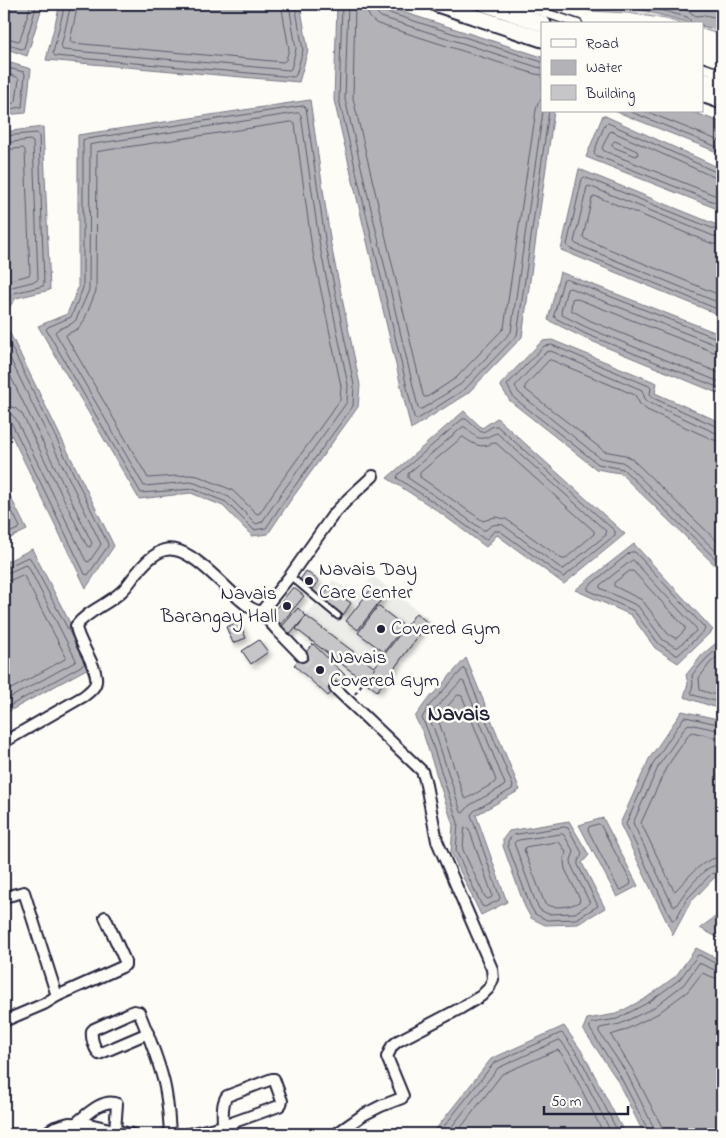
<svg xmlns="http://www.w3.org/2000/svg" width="726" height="1138" viewBox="0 0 726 1138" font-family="'Indie Flower',sans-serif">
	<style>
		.built { fill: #ecece9 }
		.green { fill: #dddcdb; stroke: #807f8b }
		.water { fill: #b2b2b7; stroke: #787885 }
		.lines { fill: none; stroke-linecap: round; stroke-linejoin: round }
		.shore { stroke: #5c5c6d; stroke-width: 1 }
		.building { fill: #c6c6c8; stroke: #22223b; filter: url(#shadow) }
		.minor-tunnel { stroke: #d1d0d1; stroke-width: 10; stroke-dasharray: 10 5; stroke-linecap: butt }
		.service-casing { stroke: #22223b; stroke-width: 9 }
		.pedestrian-casing { stroke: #22223b; stroke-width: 11 }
		.minor-casing { stroke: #22223b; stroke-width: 14 }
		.secondary-casing { stroke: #22223b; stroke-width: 19 }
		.path { stroke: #22223b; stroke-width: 2; stroke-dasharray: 4 4; stroke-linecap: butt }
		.service { stroke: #fdfcf7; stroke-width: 5 }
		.pedestrian { stroke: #fdfcf7; stroke-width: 8 }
		.minor { stroke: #fdfcf7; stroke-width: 10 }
		.secondary { stroke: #fdfcf7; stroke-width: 15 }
		.poi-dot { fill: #22223b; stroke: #fdfcf7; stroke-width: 2 }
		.labels { text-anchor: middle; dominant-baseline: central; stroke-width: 5; stroke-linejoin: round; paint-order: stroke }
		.poi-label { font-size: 20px; fill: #22223b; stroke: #fdfcf7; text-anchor: start }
		.quarter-label { font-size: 22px; font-weight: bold; fill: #22223b; stroke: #fdfcf7 }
	</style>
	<defs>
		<filter id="shadow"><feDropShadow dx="3.5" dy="3.5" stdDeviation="2.5" flood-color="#0004"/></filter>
	</defs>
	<rect width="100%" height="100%" fill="#fdfcf7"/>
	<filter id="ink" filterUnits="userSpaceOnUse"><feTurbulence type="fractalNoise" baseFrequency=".02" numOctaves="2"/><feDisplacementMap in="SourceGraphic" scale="10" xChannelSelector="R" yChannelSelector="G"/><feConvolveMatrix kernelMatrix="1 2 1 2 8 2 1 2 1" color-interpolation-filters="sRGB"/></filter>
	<g filter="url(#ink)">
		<polygon class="built" points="373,576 431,621 377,691 296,629 333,580 356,597"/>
		<polygon class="green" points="570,4 653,4 722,28 722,35 702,29 702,24 682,24 666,19 628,13 590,11"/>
		<g class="water">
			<polygon points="4,4 43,4 27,56 4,48"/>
			<polygon points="60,4 300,4 308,50 299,82 46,60"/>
			<polygon points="337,4 378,4 542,57 542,111 554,111 522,337 468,393 411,429 334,100"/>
			<polygon points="610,4 722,4 722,31 702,26 702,24 694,24 624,5"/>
			<polygon points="4,61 31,69 26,113 4,115"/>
			<polygon points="310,100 331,245 360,385 358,407 290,501 268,534 252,536 223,506 191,493 139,499 38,326 67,314 78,288 78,135"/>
			<polygon points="615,111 691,111 722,123 722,154"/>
			<polygon points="603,115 722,169 722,205 720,210 586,157"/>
			<polygon points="43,127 50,290 16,298 4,314 4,132"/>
			<polygon points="579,169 722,227 722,316 561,250"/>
			<polygon points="560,272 722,335 722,395 584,338 548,320"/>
			<polygon points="4,321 114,546 86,588 4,420"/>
			<polygon points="552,340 657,383 655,393 722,423 722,572 620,473 596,469 510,401 500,385 542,341"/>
			<polygon points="464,411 482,428 497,418 625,534 564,584 497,535 486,547 435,509 387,478"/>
			<polygon points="4,484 27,530 4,541"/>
			<polygon points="634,544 713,630 678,663 655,648 631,615 575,590"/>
			<polygon points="32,549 92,666 4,714 4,563"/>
			<polygon points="722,638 722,708 717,708 684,697 688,684 686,675 702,655"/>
			<polygon points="466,658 520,790 476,815 507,902 481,915 451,852 453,825 423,733 415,717 425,703"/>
			<polygon points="682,711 722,720 722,875 714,878 690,903 673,935 620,824 649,759"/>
			<polygon points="603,818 638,886 617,897 579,825"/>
			<polygon points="569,821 589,855 582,863 605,908 578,924 545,925 531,918 525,907 503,846 503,839 509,831"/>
			<polygon points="722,912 722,940 700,928"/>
			<polygon points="696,948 722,961 722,1134 644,1134 616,1078 583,1029 587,1019 616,1014 646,998 676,976"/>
			<polygon points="564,1026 583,1053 625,1134 432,1134 491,1059"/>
		</g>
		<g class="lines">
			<g class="shore">
				<polyline points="65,4 53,53 55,56 294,77 296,75 303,50 295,4"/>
				<polyline points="71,4 61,47 63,50 289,70 291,69 296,49 289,4"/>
				<polyline points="78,4 70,41 72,43 283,62 286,60 289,49 281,4"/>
				<polyline points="342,4 339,99 414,417 415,419 418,419 465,389 517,335 549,111"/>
				<polyline points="348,4 345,99 418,407 419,409 422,409 461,384 511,332 543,111"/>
				<polyline points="355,4 353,98 423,395 424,397 427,397 456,378 504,328 536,110 538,103 542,98"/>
				<path d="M 366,4 C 366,13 370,20 378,24 L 535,74 L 542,75"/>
				<polyline points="373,4 375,11 381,17 537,67 542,68"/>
				<polyline points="379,4 380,8 383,11 542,62"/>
				<polyline points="637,4 687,17 690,20 691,24"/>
				<polyline points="662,4 688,11 696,16 705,15 722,19"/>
				<polyline points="4,37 18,41 20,40 31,4"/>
				<polyline points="4,43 21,49 24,48 37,4"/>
				<polyline points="4,67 24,72 25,74 22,107 4,110"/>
				<polyline points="4,73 17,77 19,79 16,101 14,103 4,104"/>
				<polygon points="304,106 306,108 326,246 354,385 353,406 286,498 266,528 254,530 226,502 193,489 141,493 46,329 48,327 71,317 83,288 83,140"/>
				<polyline points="629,111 722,149"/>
				<polyline points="645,111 722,142"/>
				<polygon points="298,113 301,115 320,247 348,385 347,402 281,494 262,522 256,524 229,497 195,483 190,482 144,486 55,332 57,330 71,324 76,320 89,290 90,145"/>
				<polygon points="292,122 295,124 312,248 341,386 340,400 275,490 260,513 257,514 232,490 198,476 190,475 148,478 66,336 67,334 78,329 83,323 96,291 97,152"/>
				<polyline points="4,136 36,133 39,135 44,284 43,286 14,293 4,306"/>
				<polygon points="615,141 637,151 638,155 636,156 613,147 612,144"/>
				<polyline points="4,143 30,140 33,142 38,279 36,281 12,287 8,290 4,296"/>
				<polyline points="4,150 23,148 25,150 30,273 29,275 11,280 4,284"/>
				<polyline points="722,173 718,173 608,123 605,124 594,152 595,155 722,205"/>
				<polyline points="722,179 716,178 611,131 609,133 602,148 604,151 722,198"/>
				<polyline points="722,232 719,231 584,177 582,179 567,245 569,248 722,311"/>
				<polyline points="722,238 716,237 589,186 587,187 574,242 576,244 722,304"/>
				<polyline points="722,245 713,244 595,196 592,198 583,237 585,239 722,296"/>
				<polyline points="4,332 108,544 108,546 88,575 85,574 11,422 8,420 4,419"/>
				<polyline points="722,340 719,339 566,279 563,281 554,315 555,318 586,334 722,389"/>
				<polyline points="4,346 101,544 100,546 89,562 86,561 16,419 11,414 4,413"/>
				<polyline points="722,346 716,345 570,288 567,289 561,312 562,315 588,328 722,383"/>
				<polyline points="722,353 714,352 575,298 572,299 571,310 591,321 722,374"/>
				<polyline points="4,363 92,543 90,547 87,546 22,414 15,408 4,405"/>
				<path d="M 463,419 L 466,419 L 481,432 C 487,432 491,425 497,426 L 615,531 L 615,535 L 565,576 L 563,577 L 500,531 L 494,531 L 487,539 L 484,539 L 438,505 L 397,478 L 398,475 Z"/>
				<path d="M 463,427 L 465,427 C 471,432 476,440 484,438 C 489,437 492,434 497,433 L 606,531 L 606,535 L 565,568 L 562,569 L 503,525 C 496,523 491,525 486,530 L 483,530 L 441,500 L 408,478 L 408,474 Z"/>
				<polyline points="722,428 718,427 653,398 650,394 651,388 649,386 552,345 544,346 507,385 514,398 598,464 623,469 722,565"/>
				<polyline points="722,434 716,433 650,403 645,399 642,390 551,351 546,352 515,386 519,393 600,458 622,462 627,465 722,557"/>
				<path d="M 463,437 C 471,442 477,448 488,445 C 490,444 493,443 496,443 L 594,531 L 594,534 L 565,559 L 562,559 L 506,519 L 495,517 L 483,521 L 420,477 L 420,473 Z"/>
				<polyline points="722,441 714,440 647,410 640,404 635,395 551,360 549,360 525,386 525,389 604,451 625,455 632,459 722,546"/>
				<polyline points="4,495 20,527 18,529 4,535"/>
				<polygon points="631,552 635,552 705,628 704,631 678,655 676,655 659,644 634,611 588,590 588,587"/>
				<polygon points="633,560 696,628 696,631 678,647 675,647 663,640 638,606 600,588 600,585 631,561"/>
				<polyline points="4,567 7,567 28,557 30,558 77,646"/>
				<polygon points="630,571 633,571 685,627 685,630 677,638 675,638 668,634 642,600 614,586 614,583"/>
				<polyline points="4,573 10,572 25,565 28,566 76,660 75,662 4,701"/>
				<polyline points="4,581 11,580 22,575 24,576 66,657 65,659 4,693"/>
				<polyline points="722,645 706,659 692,675 693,684 691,692 693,695 722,703"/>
				<polyline points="722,653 710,663 699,678 700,690 722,697"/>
				<polygon points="464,669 466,671 513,786 512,789 474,811 471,815 500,898 499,900 485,907 482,906 456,851 458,823 428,731 422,718 429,706 462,670"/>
				<polygon points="462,681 464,682 505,784 504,786 470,805 463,813 461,812 434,729 429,719 434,710 460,682"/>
				<polygon points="458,695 462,696 496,780 494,783 466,799 464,797 438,719 440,715"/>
				<polyline points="4,709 83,665 85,663"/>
				<polyline points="722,725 686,717 684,717 654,762 626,824 672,920 676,919 686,900 711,874 722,871"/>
				<path d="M 722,731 L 689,724 L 687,725 L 659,765 L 633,823 L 673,906 L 676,906 C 682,895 697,877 707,869 C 711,866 717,865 722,865"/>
				<path d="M 722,739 L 692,732 L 690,733 L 666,768 L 641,823 L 674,891 L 676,890 C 689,877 702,858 722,857"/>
				<polygon points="599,824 601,826 631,882 630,885 621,890 618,888 588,830 589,827"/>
				<path d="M 565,827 L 568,828 L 582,853 C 582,858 577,859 578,865 L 598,906 L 576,919 L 547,920 L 535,914 L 530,905 L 508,846 L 508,841 L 513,835 Z"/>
				<polygon points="465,828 467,828 469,829 492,894 492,897 488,899 485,897 463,850"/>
				<polygon points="562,834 564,835 574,852 571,860 572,867 590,903 575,913 548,914 540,910 536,903 514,843 516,841 519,840"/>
				<path d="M 558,842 L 560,843 L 566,852 L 564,861 L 565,869 L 580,899 L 579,902 C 570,907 554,909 545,904 L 524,850 L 526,847 Z"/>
				<polyline points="438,1134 494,1063 561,1033 563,1034 579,1056 619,1134"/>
				<polyline points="446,1134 498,1068 559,1040 561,1041 574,1059 612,1134"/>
				<polyline points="456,1134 502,1074 557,1050 559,1051 568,1063 604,1134"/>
				<polyline points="648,1134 648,1130 620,1076 590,1029 590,1025 592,1023 617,1019 649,1002 679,980 698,955 700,955 718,965 722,965"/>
				<polyline points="655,1134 654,1128 626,1072 599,1032 599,1029 600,1028 620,1024 653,1008 684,984 699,963 717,971 722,972"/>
				<polyline points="662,1134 661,1125 632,1069 612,1037 611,1035 623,1031 657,1014 688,991 702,973 715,978 722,979"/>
			</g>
		</g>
		<g class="building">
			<polygon points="306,571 319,581 312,591 299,581"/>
			<polygon points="293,587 304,596 280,625 270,616"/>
			<polygon points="329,588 351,603 343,615 321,599"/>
			<polygon points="371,589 383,597 358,630 346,621"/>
			<polygon points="378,606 404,626 384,652 358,633"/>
			<polygon points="298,608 306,616 287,638 278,631"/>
			<polygon points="416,613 428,623 377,691 364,681"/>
			<polygon points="306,616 375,668 364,681 296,629"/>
			<polygon points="239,622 246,638 233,643 226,627"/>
			<polygon points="259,640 268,652 251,664 242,651"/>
			<polygon points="313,644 346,676 328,696 294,665"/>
		</g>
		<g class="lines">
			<polyline class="minor-tunnel" points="302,656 335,688"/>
			<defs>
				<polyline id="service" points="290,576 338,616"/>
				<g id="pedestrian">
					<polyline points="519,4 578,24"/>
					<polyline points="702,67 722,74"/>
				</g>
				<g id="minor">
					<polyline points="302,656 277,630 261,612 290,576 333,515 348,499 373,476"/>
					<polyline points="335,688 422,771 425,780 437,841 492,969 493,979 489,988 481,996 461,1008 398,1041 392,1046 387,1057 403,1096 402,1098 381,1106 363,1115 336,1134"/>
					<path d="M 4,742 L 84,696 C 88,693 93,689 95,685 C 102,671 77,642 76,626 C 87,611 107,605 121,592 C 127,587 131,580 136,574 C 142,566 149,558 158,553 C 186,534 228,595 251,608 C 254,610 258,611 261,612"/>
					<polyline points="4,897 24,892 57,996"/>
					<polyline points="4,1021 44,1004 57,996 122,967 125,965 125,961 105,917"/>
					<path d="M 148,1033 L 99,1054 C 94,1048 91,1038 92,1031 L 94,1029 L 134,1011 L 139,1012 C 148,1034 157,1056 163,1079 C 168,1097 169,1116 170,1134"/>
					<path d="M 76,1123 C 86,1115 104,1097 117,1104 L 115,1131"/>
					<polyline points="44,1134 55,1127 69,1123 89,1124 131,1134"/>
					<path d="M 188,1134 L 223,1126 L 279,1106 L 281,1104 L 282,1101 L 274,1079 L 272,1079 L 227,1096 C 221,1104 223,1116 223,1126"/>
				</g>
				<g id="secondary">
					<polyline points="437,4 542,39"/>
					<polyline points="485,4 543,24"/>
					<polyline points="702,79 722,86"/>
					<polyline points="702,94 722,101"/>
				</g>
			</defs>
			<use href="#service" class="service-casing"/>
			<use href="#pedestrian" class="pedestrian-casing"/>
			<use href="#minor" class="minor-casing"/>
			<use href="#secondary" class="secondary-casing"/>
			<g class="path">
				<polyline points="409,4 426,9"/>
				<polyline points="355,694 364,681"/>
			</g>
			<use href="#service" class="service"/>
			<use href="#pedestrian" class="pedestrian"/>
			<use href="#minor" class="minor"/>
			<use href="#secondary" class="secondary"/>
		</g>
	</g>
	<g class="poi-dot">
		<circle cx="309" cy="581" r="5"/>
		<circle cx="287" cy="606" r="5"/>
		<circle cx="381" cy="629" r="5"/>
		<circle cx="320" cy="670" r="5"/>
	</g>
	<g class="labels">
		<g class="poi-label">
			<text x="319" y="570">Navais Day<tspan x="319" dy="23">Care Center</tspan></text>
			<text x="277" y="594" text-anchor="end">Navais<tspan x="277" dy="23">Barangay Hall</tspan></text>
			<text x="391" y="629">Covered Gym</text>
			<text x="330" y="658">Navais<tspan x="330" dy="23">Covered Gym</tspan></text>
		</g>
		<g class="quarter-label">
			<text x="459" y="715">Navais</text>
		</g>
	</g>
	<rect width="726" height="1138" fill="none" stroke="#fdfcf7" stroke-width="20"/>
	<rect x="10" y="10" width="706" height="1118" fill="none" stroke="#22223b" stroke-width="2" filter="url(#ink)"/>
	<rect x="541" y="22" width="162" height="90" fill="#fdfcf7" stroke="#a5a5ac"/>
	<rect x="551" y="39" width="25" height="8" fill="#fdfcf7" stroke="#a5a5ac"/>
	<text x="586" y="48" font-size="15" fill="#22223b">Road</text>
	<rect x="551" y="60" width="25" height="15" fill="#b2b2b7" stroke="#a5a5ac"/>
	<text x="586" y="72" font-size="15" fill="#22223b">Water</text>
	<rect x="551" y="85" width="25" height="15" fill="#c6c6c8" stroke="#a5a5ac"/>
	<text x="586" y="98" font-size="15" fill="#22223b">Building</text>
	<path d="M544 1106v8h84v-8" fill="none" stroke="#22223b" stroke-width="2.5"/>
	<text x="551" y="1106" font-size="15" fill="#22223b" stroke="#fdfcf7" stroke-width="4" paint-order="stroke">50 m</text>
</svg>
